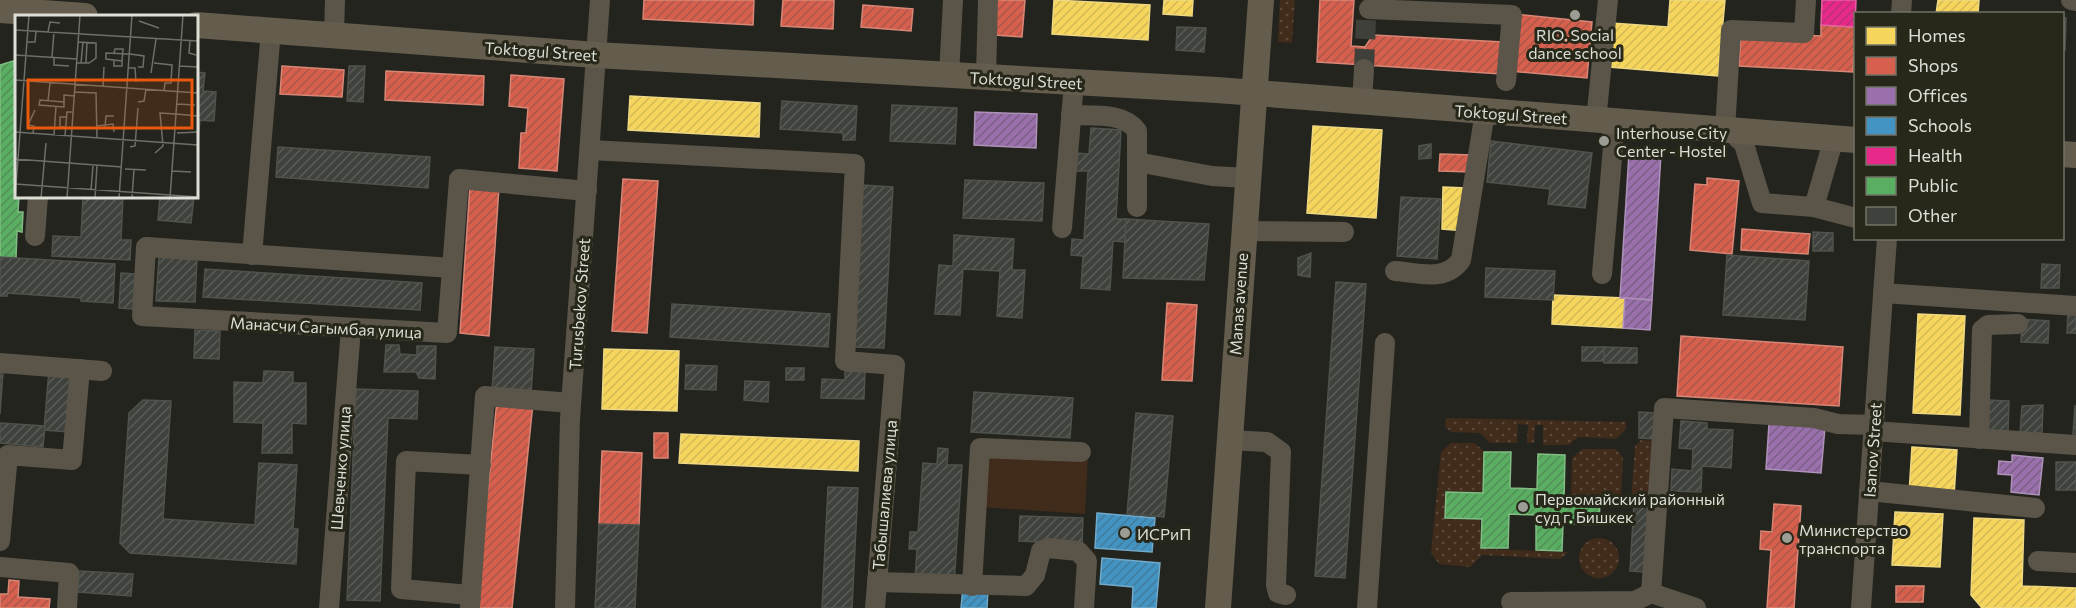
<svg xmlns="http://www.w3.org/2000/svg" width="2076" height="608" viewBox="0 0 2076 608" font-family="Commissioner,sans-serif">
	<style>
		.grass { fill: url(#grass-dots) }
		.pitch { fill: #412b1b }
		.homes { fill: url(#homes-hatch); stroke: #eed881; stroke-width: 1.5 }
		.shops { fill: url(#shops-hatch); stroke: #d88676; stroke-width: 1.5 }
		.offices { fill: url(#offices-hatch); stroke: #ad91b8; stroke-width: 1.5 }
		.schools { fill: url(#schools-hatch); stroke: #71aac9; stroke-width: 1.5 }
		.health { fill: url(#health-hatch); stroke: #e460a1; stroke-width: 1.5 }
		.public { fill: url(#public-hatch); stroke: #81bd84; stroke-width: 1.5 }
		.building { fill: url(#building-hatch); stroke: #4f524c; stroke-width: 1.5 }
		.lines { fill: none; stroke-linecap: round; stroke-linejoin: round }
		.minor-tunnel { stroke: #40403a; stroke-width: 20; stroke-dasharray: 20 10; stroke-linecap: butt }
		.minor { stroke: #5b5549; stroke-width: 20 }
		.major { stroke: #645d4d; stroke-width: 26 }
		.poi-dot { fill: #9c9e96; stroke: #27281a; stroke-width: 2 }
		.labels { text-anchor: middle; dominant-baseline: central; stroke-width: 6; stroke-linejoin: round; paint-order: stroke }
		.poi-label { font-size: 16px; fill: #dddfd6; stroke: #27281a; text-anchor: start }
		.street-label { font-size: 16px; fill: #dddfd6; stroke: #27281a }
		.inset-road { fill: none; stroke: #6e6f68; stroke-width: 1.5 }
		.view { fill: #e8590c; fill-opacity: 0.15; stroke: #e8590c; stroke-width: 3 }
		.inset-edge { fill: none; stroke: #dddfd6; stroke-width: 3 }
	</style>
	<defs>
		<pattern id="grass-dots" width="8" height="8" patternUnits="userSpaceOnUse" patternTransform="scale(1.5)"><rect width="8" height="8" fill="#412b1b"/><path d="M2 2h.1M6 6h.1" fill="none" stroke="#5c493b" stroke-width="1.8" stroke-linecap="round"/></pattern>
		<pattern id="homes-hatch" width="6" height="6" patternUnits="userSpaceOnUse" patternTransform="scale(1.5)"><rect width="6" height="6" fill="#f6d55c"/><path d="M-1 1l2-2M0 6l6-6M5 7l2-2" fill="none" stroke="#d2b856"/></pattern>
		<pattern id="shops-hatch" width="6" height="6" patternUnits="userSpaceOnUse" patternTransform="scale(1.5)"><rect width="6" height="6" fill="#d6604d"/><path d="M-1 1l2-2M0 6l6-6M5 7l2-2" fill="none" stroke="#aa5749"/></pattern>
		<pattern id="offices-hatch" width="6" height="6" patternUnits="userSpaceOnUse" patternTransform="scale(1.5)"><rect width="6" height="6" fill="#9970ab"/><path d="M-1 1l2-2M0 6l6-6M5 7l2-2" fill="none" stroke="#7b6086"/></pattern>
		<pattern id="schools-hatch" width="6" height="6" patternUnits="userSpaceOnUse" patternTransform="scale(1.5)"><rect width="6" height="6" fill="#4393c3"/><path d="M-1 1l2-2M0 6l6-6M5 7l2-2" fill="none" stroke="#437b9c"/></pattern>
		<pattern id="health-hatch" width="6" height="6" patternUnits="userSpaceOnUse" patternTransform="scale(1.5)"><rect width="6" height="6" fill="#e7298a"/><path d="M-1 1l2-2M0 6l6-6M5 7l2-2" fill="none" stroke="#b63174"/></pattern>
		<pattern id="public-hatch" width="6" height="6" patternUnits="userSpaceOnUse" patternTransform="scale(1.5)"><rect width="6" height="6" fill="#5aae61"/><path d="M-1 1l2-2M0 6l6-6M5 7l2-2" fill="none" stroke="#538e57"/></pattern>
		<pattern id="building-hatch" width="6" height="6" patternUnits="userSpaceOnUse" patternTransform="scale(1.5)"><rect width="6" height="6" fill="#3f413c"/><path d="M-1 1l2-2M0 6l6-6M5 7l2-2" fill="none" stroke="#5a5c57"/></pattern>
	</defs>
	<rect width="100%" height="100%" fill="#24241e"/>
	<g class="grass">
		<polygon points="1280,0 1295,0 1292,43 1278,42"/>
		<polygon points="1446,418 1626,422 1626,429 1616,439 1578,437 1569,445 1543,445 1543,425 1535,425 1534,443 1527,443 1528,425 1518,424 1517,443 1490,443 1480,433 1451,432 1445,427"/>
		<polygon points="1641,440 1655,441 1651,503 1631,502 1635,446"/>
		<polygon points="1451,443 1474,443 1483,450 1482,492 1445,491 1445,519 1480,520 1481,549 1568,552 1561,559 1482,555 1470,567 1439,564 1431,553 1441,452"/>
		<polygon points="1582,449 1616,449 1623,458 1621,497 1571,496 1572,458"/>
		<circle cx="1599" cy="558" r="20"/>
	</g>
	<polygon class="pitch" points="985,452 1088,458 1085,514 982,507"/>
	<g class="homes">
		<polygon points="1054,0 1150,5 1148,40 1052,34"/>
		<polygon points="1164,0 1193,0 1192,16 1163,14"/>
		<polygon points="1670,0 1725,0 1718,76 1609,67 1612,23 1668,27"/>
		<polygon points="1938,0 1979,0 1978,14 1936,14"/>
		<polygon points="630,96 760,103 759,137 628,130"/>
		<polygon points="1313,126 1382,130 1376,218 1307,213"/>
		<polygon points="1443,187 1467,188 1465,231 1442,229"/>
		<polygon points="1553,295 1625,298 1623,328 1552,324"/>
		<polygon points="1918,314 1965,316 1960,415 1913,413"/>
		<polygon points="604,349 679,351 677,411 602,409"/>
		<polygon points="681,434 859,441 858,471 679,463"/>
		<polygon points="1912,447 1957,450 1954,496 1909,493"/>
		<polygon points="1895,512 1943,514 1940,567 1892,565"/>
		<polygon points="1974,518 2024,520 2022,586 2076,588 2076,608 1982,608 1971,595"/>
	</g>
	<g class="shops">
		<polygon points="644,0 754,0 753,25 643,19"/>
		<polygon points="783,0 834,0 833,29 781,26"/>
		<polygon points="997,0 1025,0 1022,37 995,35"/>
		<polygon points="1320,0 1354,0 1351,46 1365,47 1365,65 1317,62"/>
		<polygon points="863,5 913,9 911,31 861,27"/>
		<polygon points="1514,14 1592,22 1587,78 1509,71"/>
		<polygon points="1821,25 1855,27 1853,72 1739,66 1741,32 1821,36"/>
		<polygon points="1373,35 1503,42 1501,74 1365,65 1365,47"/>
		<polygon points="282,66 344,70 342,97 280,94"/>
		<polygon points="386,71 484,76 483,105 385,100"/>
		<polygon points="511,75 564,79 557,171 519,168 521,133 526,133 528,108 509,106"/>
		<polygon points="1440,154 1473,155 1472,172 1439,171"/>
		<polygon points="1707,178 1739,181 1732,254 1690,250 1695,184 1707,185"/>
		<polygon points="623,179 658,181 647,333 612,331"/>
		<polygon points="470,185 499,187 489,336 460,333"/>
		<polygon points="1742,229 1810,234 1808,254 1741,250"/>
		<polygon points="1167,303 1197,305 1192,381 1162,380"/>
		<polygon points="1681,336 1843,347 1839,406 1677,396"/>
		<polygon points="497,400 533,403 512,608 476,608"/>
		<rect x="654" y="433" width="14" height="25"/>
		<polygon points="602,451 642,453 639,525 599,524"/>
		<polygon points="1774,504 1801,506 1794,608 1767,608 1771,550 1760,549 1761,531 1772,532"/>
		<polygon points="9,580 19,581 18,597 50,599 49,608 0,608 0,594 8,594"/>
		<polygon points="1896,586 1924,586 1923,602 1896,602"/>
	</g>
	<g class="offices">
		<polygon points="975,112 1037,114 1036,148 974,145"/>
		<polygon points="1629,153 1661,154 1652,300 1620,298"/>
		<polygon points="1625,298 1652,300 1650,330 1623,328"/>
		<polygon points="1769,424 1825,427 1821,473 1766,469"/>
		<polygon points="2012,455 2043,458 2039,495 2011,492 2012,475 1998,474 1999,461 2012,462"/>
	</g>
	<g class="schools">
		<polygon points="1097,513 1155,518 1152,552 1095,548"/>
		<polygon points="1102,558 1160,563 1156,608 1132,608 1133,587 1100,584"/>
		<polygon points="963,587 988,589 987,608 961,608"/>
	</g>
	<polygon class="health" points="1822,0 1856,0 1855,27 1821,25"/>
	<g class="public">
		<polygon points="13,61 16,62 16,196 19,196 18,212 23,212 22,232 17,231 16,258 0,257 0,65"/>
		<polygon points="1484,452 1511,452 1510,488 1537,489 1538,454 1565,455 1564,499 1600,499 1599,525 1563,524 1562,551 1536,550 1536,515 1509,514 1508,548 1481,548 1482,519 1445,518 1446,492 1483,493"/>
	</g>
	<g class="building">
		<polygon points="2062,18 2066,18 2065,50 2062,50"/>
		<polygon points="1177,27 1206,28 1204,52 1176,50"/>
		<polygon points="349,66 365,66 363,102 347,101"/>
		<polygon points="196,72 205,73 203,91 216,92 214,121 196,120"/>
		<polygon points="782,101 857,106 855,140 843,140 843,133 780,129"/>
		<polygon points="892,105 957,108 955,144 890,141"/>
		<polygon points="196,120 200,120 196,163"/>
		<polygon points="1091,128 1121,130 1116,219 1126,219 1125,242 1113,241 1110,290 1081,288 1083,256 1071,255 1072,239 1084,240 1088,171 1076,171 1077,153 1089,154"/>
		<polygon points="1491,141 1592,153 1585,208 1548,204 1550,189 1487,182"/>
		<polygon points="1431,144 1431,158 1419,159 1419,146"/>
		<polygon points="278,147 430,157 428,188 276,177"/>
		<polygon points="965,180 1044,183 1042,221 963,218"/>
		<polygon points="862,185 893,187 884,348 853,347"/>
		<polygon points="83,196 123,196 121,240 131,240 130,260 52,256 53,236 81,237"/>
		<polygon points="160,196 194,196 191,223 158,220"/>
		<polygon points="1401,197 1441,199 1437,259 1397,256"/>
		<polygon points="1126,219 1209,224 1204,280 1123,278"/>
		<polygon points="1813,232 1833,233 1833,251 1813,251"/>
		<polygon points="954,235 1014,239 1012,270 1025,270 1022,318 997,316 1000,271 963,269 960,315 935,314 939,265 953,266"/>
		<polygon points="1311,253 1310,277 1298,275 1298,258"/>
		<polygon points="1727,255 1809,261 1805,320 1723,315"/>
		<polygon points="0,257 115,264 113,303 81,301 81,298 7,293 7,296 0,296"/>
		<polygon points="159,257 197,259 195,302 156,301"/>
		<polygon points="2042,264 2060,265 2059,288 2041,288"/>
		<polygon points="1486,268 1555,271 1553,300 1485,297"/>
		<polygon points="205,269 422,283 420,310 203,297"/>
		<polygon points="121,273 135,274 133,309 119,308"/>
		<polygon points="1336,282 1366,284 1345,578 1315,576"/>
		<polygon points="672,304 830,314 828,347 670,337"/>
		<polygon points="2068,312 2076,312 2076,333 2067,333"/>
		<polygon points="2022,319 2049,321 2048,343 2021,342"/>
		<polygon points="195,330 220,331 219,359 194,358"/>
		<polygon points="386,345 399,345 400,354 417,355 417,346 436,346 435,379 419,378 416,372 384,372"/>
		<polygon points="495,347 534,349 531,394 492,392"/>
		<rect x="1582" y="347" width="22" height="14"/>
		<polygon points="1604,347 1637,348 1637,363 1604,363"/>
		<polygon points="686,365 717,366 716,390 685,389"/>
		<rect x="786" y="368" width="18" height="12"/>
		<polygon points="49,370 73,372 68,432 44,430"/>
		<polygon points="264,371 293,372 293,383 306,383 306,424 292,423 292,453 262,453 263,423 234,422 234,382 263,383"/>
		<polygon points="845,371 865,372 864,399 821,398 822,379 845,380"/>
		<polygon points="0,372 3,372 0,414"/>
		<polygon points="745,381 769,382 768,402 744,400"/>
		<polygon points="356,389 418,391 417,419 388,418 380,601 347,600"/>
		<polygon points="974,392 1073,398 1070,438 971,432"/>
		<polygon points="143,400 171,401 163,519 255,525 259,463 297,465 293,529 298,529 296,564 130,553 120,543 129,413"/>
		<polygon points="1988,400 2009,401 2008,432 1986,431"/>
		<polygon points="2043,405 2042,433 2020,433 2022,406"/>
		<polygon points="2075,405 2076,434 2073,434"/>
		<polygon points="1639,412 1655,413 1655,439 1639,438"/>
		<polygon points="1136,413 1173,416 1164,517 1127,514"/>
		<polygon points="1681,421 1707,423 1707,429 1733,430 1731,468 1702,466 1701,492 1671,491 1672,469 1692,471 1693,449 1679,448"/>
		<polygon points="0,423 45,426 43,447 0,443"/>
		<polygon points="938,448 948,449 947,465 962,465 954,584 915,581 917,549 909,549 910,532 918,532 923,463 937,464"/>
		<rect x="2056" y="462" width="20" height="28"/>
		<polygon points="828,487 858,488 852,608 822,608"/>
		<polygon points="1634,503 1649,504 1645,572 1630,571"/>
		<polygon points="1020,516 1083,518 1082,544 1019,541"/>
		<polygon points="599,524 639,525 635,608 595,608"/>
		<polygon points="79,571 133,574 131,596 78,592"/>
	</g>
	<g class="lines">
		<polyline class="minor-tunnel" points="1364,69 1366,20"/>
		<g class="minor">
			<polyline points="2071,0 2076,1"/>
			<polyline points="1369,9 1512,15 1506,81"/>
			<polyline points="1901,14 1902,0"/>
			<polyline points="334,35 335,0"/>
			<polyline points="949,75 953,0"/>
			<polyline points="986,77 988,0"/>
			<polyline points="1362,103 1364,69"/>
			<path d="M 1071,115 C 1093,116 1124,112 1137,131 L 1137,207"/>
			<polyline points="1596,121 1608,0"/>
			<polyline points="1725,130 1731,30 1804,33 1806,0"/>
			<polyline points="1730,131 1744,144 1762,203 1814,207 1834,138"/>
			<polyline points="590,150 855,164 845,361 895,365 875,608"/>
			<polyline points="1137,162 1212,176 1247,178"/>
			<polyline points="1814,207 1856,218"/>
			<polyline points="1062,228 1074,82"/>
			<polyline points="1243,231 1344,232"/>
			<polyline points="35,236 38,196"/>
			<polyline points="252,255 271,30"/>
			<polyline points="452,268 146,247 142,316 447,333 459,179 587,191"/>
			<path d="M 1395,271 C 1420,273 1445,282 1461,260 L 1485,112"/>
			<polyline points="1602,274 1613,147 1612,122"/>
			<polyline points="1883,293 2076,306"/>
			<polyline points="0,363 102,371"/>
			<polyline points="1873,431 2076,445"/>
			<polyline points="1979,439 1982,330 1988,325 2018,324"/>
			<polyline points="1229,440 1267,442 1281,452 1276,585 1278,593 1286,595"/>
			<polyline points="1869,491 2035,508"/>
			<polyline points="0,541 8,455 72,460 80,369"/>
			<polyline points="2038,561 2076,563"/>
			<polyline points="0,567 69,573 67,608"/>
			<polyline points="877,582 1026,586 1035,575 1041,551 1048,548 1078,551 1087,561 1084,608"/>
			<polyline points="972,586 980,448 1081,452"/>
			<polyline points="1651,593 1664,408 1814,418 1838,424 1874,425"/>
			<polyline points="470,595 401,589 406,461 481,465"/>
			<polyline points="1511,602 1635,601 1651,593 1696,608"/>
			<polyline points="329,608 351,328"/>
			<polyline points="470,608 485,396 571,403"/>
			<polyline points="565,608 570,419 600,0"/>
			<polyline points="1367,608 1385,343"/>
			<polyline points="1861,608 1887,238"/>
		</g>
		<g class="major">
			<polyline points="0,10 85,16"/>
			<polyline points="196,25 596,55 1217,90 1856,140"/>
			<polyline points="2062,154 2076,155"/>
			<polyline points="1218,608 1261,0"/>
		</g>
	</g>
	<g class="poi-dot">
		<circle cx="1575" cy="15" r="6"/>
		<circle cx="1604" cy="141" r="6"/>
		<circle cx="1523" cy="507" r="6"/>
		<circle cx="1125" cy="533" r="6"/>
		<circle cx="1787" cy="538" r="6"/>
	</g>
	<g class="labels">
		<g class="poi-label">
			<text x="1575" y="34" text-anchor="middle">RIO. Social<tspan x="1575" dy="18">dance school</tspan></text>
			<text x="1616" y="132">Interhouse City<tspan x="1616" dy="18">Center - Hostel</tspan></text>
			<text x="1535" y="498">Первомайский районный<tspan x="1535" dy="18">суд г. Бишкек</tspan></text>
			<text x="1799" y="529">Министерство<tspan x="1799" dy="18">транспорта</tspan></text>
			<text x="1137" y="533">ИСРиП</text>
		</g>
		<g class="street-label">
			<text transform="translate(541 51) rotate(4)">Toktogul Street</text>
			<text transform="translate(1026 80) rotate(3)">Toktogul Street</text>
			<text transform="translate(1511 114) rotate(4)">Toktogul Street</text>
			<text transform="translate(579 304) rotate(-86)">Turusbekov Street</text>
			<text transform="translate(1238 304) rotate(-86)">Manas avenue</text>
			<text transform="translate(326 327) rotate(3)">Манасчи Сагымбая улица</text>
			<text transform="translate(1872 450) rotate(-86)">Isanov Street</text>
			<text transform="translate(340 468) rotate(-86)">Шевченко улица</text>
			<text transform="translate(884 495) rotate(-85)">Табышалиева улица</text>
		</g>
	</g>
	<g transform="translate(15 15)">
		<rect width="183" height="183" fill="#24241e"/>
		<path class="inset-road" d="M 124,6 L 144,13M 0,15 L 183,26M 33,17 L 35,7 L 45,8M 175,26 L 174,38 L 181,40M 12,27 L 20,27 L 21,16M 99,38 L 100,34 L 108,34 L 107,46M 115,39 L 129,41 L 128,52 L 123,52M 0,40 L 62,44M 37,42 L 39,17M 39,43 L 39,50 L 54,51M 99,45 L 99,51 L 107,51 L 107,46 L 91,44 L 91,38 L 114,39M 62,48 L 74,48 L 81,43 L 81,28 L 63,27M 66,48 L 68,27M 71,48 L 72,27M 139,48 L 157,50 L 156,68 L 150,68 L 149,76M 164,51 L 183,52M 114,53 L 120,53 L 121,67M 136,58 L 141,24M 0,65 L 183,78M 88,71 L 89,52M 60,77 L 81,78 L 82,123M 33,86 L 35,68M 49,87 L 25,85 L 24,90 L 49,92 L 49,80 L 60,81M 123,87 L 129,86 L 131,74M 162,89 L 180,90M 161,99 L 183,101M 82,111 L 98,109 L 99,117M 50,112 L 45,112 L 45,102 L 51,102M 90,112 L 91,101 L 99,101M 0,117 L 183,130M 162,118 L 183,117M 18,119 L 19,111 L 13,110 L 20,95M 39,120 L 41,91M 50,121 L 52,97 L 58,97M 115,132 L 120,131 L 123,93M 140,138 L 148,131 L 145,98 L 161,99M 0,144 L 107,152M 110,154 L 131,155M 157,156 L 176,157M 0,169 L 183,182M 76,175 L 78,150M 0,183 L 14,0M 26,183 L 31,128M 52,183 L 65,0M 80,183 L 82,150M 104,183 L 117,0M 117,183 L 119,154M 155,183 L 168,0"/>
		<path class="view" d="M 13,65 L 177,65 L 177,113 L 13,113 Z"/>
		<rect width="183" height="183" class="inset-edge"/>
	</g>
	<rect x="1854" y="12" width="210" height="228" fill="#27281a" stroke="#707165" stroke-width="1.5"/>
	<rect x="1866" y="27" width="30" height="18" fill="#f6d55c" stroke="#707165" stroke-width="1.5"/>
	<text x="1908" y="42" font-size="18" fill="#dddfd6">Homes</text>
	<rect x="1866" y="57" width="30" height="18" fill="#d6604d" stroke="#707165" stroke-width="1.5"/>
	<text x="1908" y="72" font-size="18" fill="#dddfd6">Shops</text>
	<rect x="1866" y="87" width="30" height="18" fill="#9970ab" stroke="#707165" stroke-width="1.5"/>
	<text x="1908" y="102" font-size="18" fill="#dddfd6">Offices</text>
	<rect x="1866" y="117" width="30" height="18" fill="#4393c3" stroke="#707165" stroke-width="1.5"/>
	<text x="1908" y="132" font-size="18" fill="#dddfd6">Schools</text>
	<rect x="1866" y="147" width="30" height="18" fill="#e7298a" stroke="#707165" stroke-width="1.5"/>
	<text x="1908" y="162" font-size="18" fill="#dddfd6">Health</text>
	<rect x="1866" y="177" width="30" height="18" fill="#5aae61" stroke="#707165" stroke-width="1.5"/>
	<text x="1908" y="192" font-size="18" fill="#dddfd6">Public</text>
	<rect x="1866" y="207" width="30" height="18" fill="#3f413c" stroke="#707165" stroke-width="1.5"/>
	<text x="1908" y="222" font-size="18" fill="#dddfd6">Other</text>
</svg>
